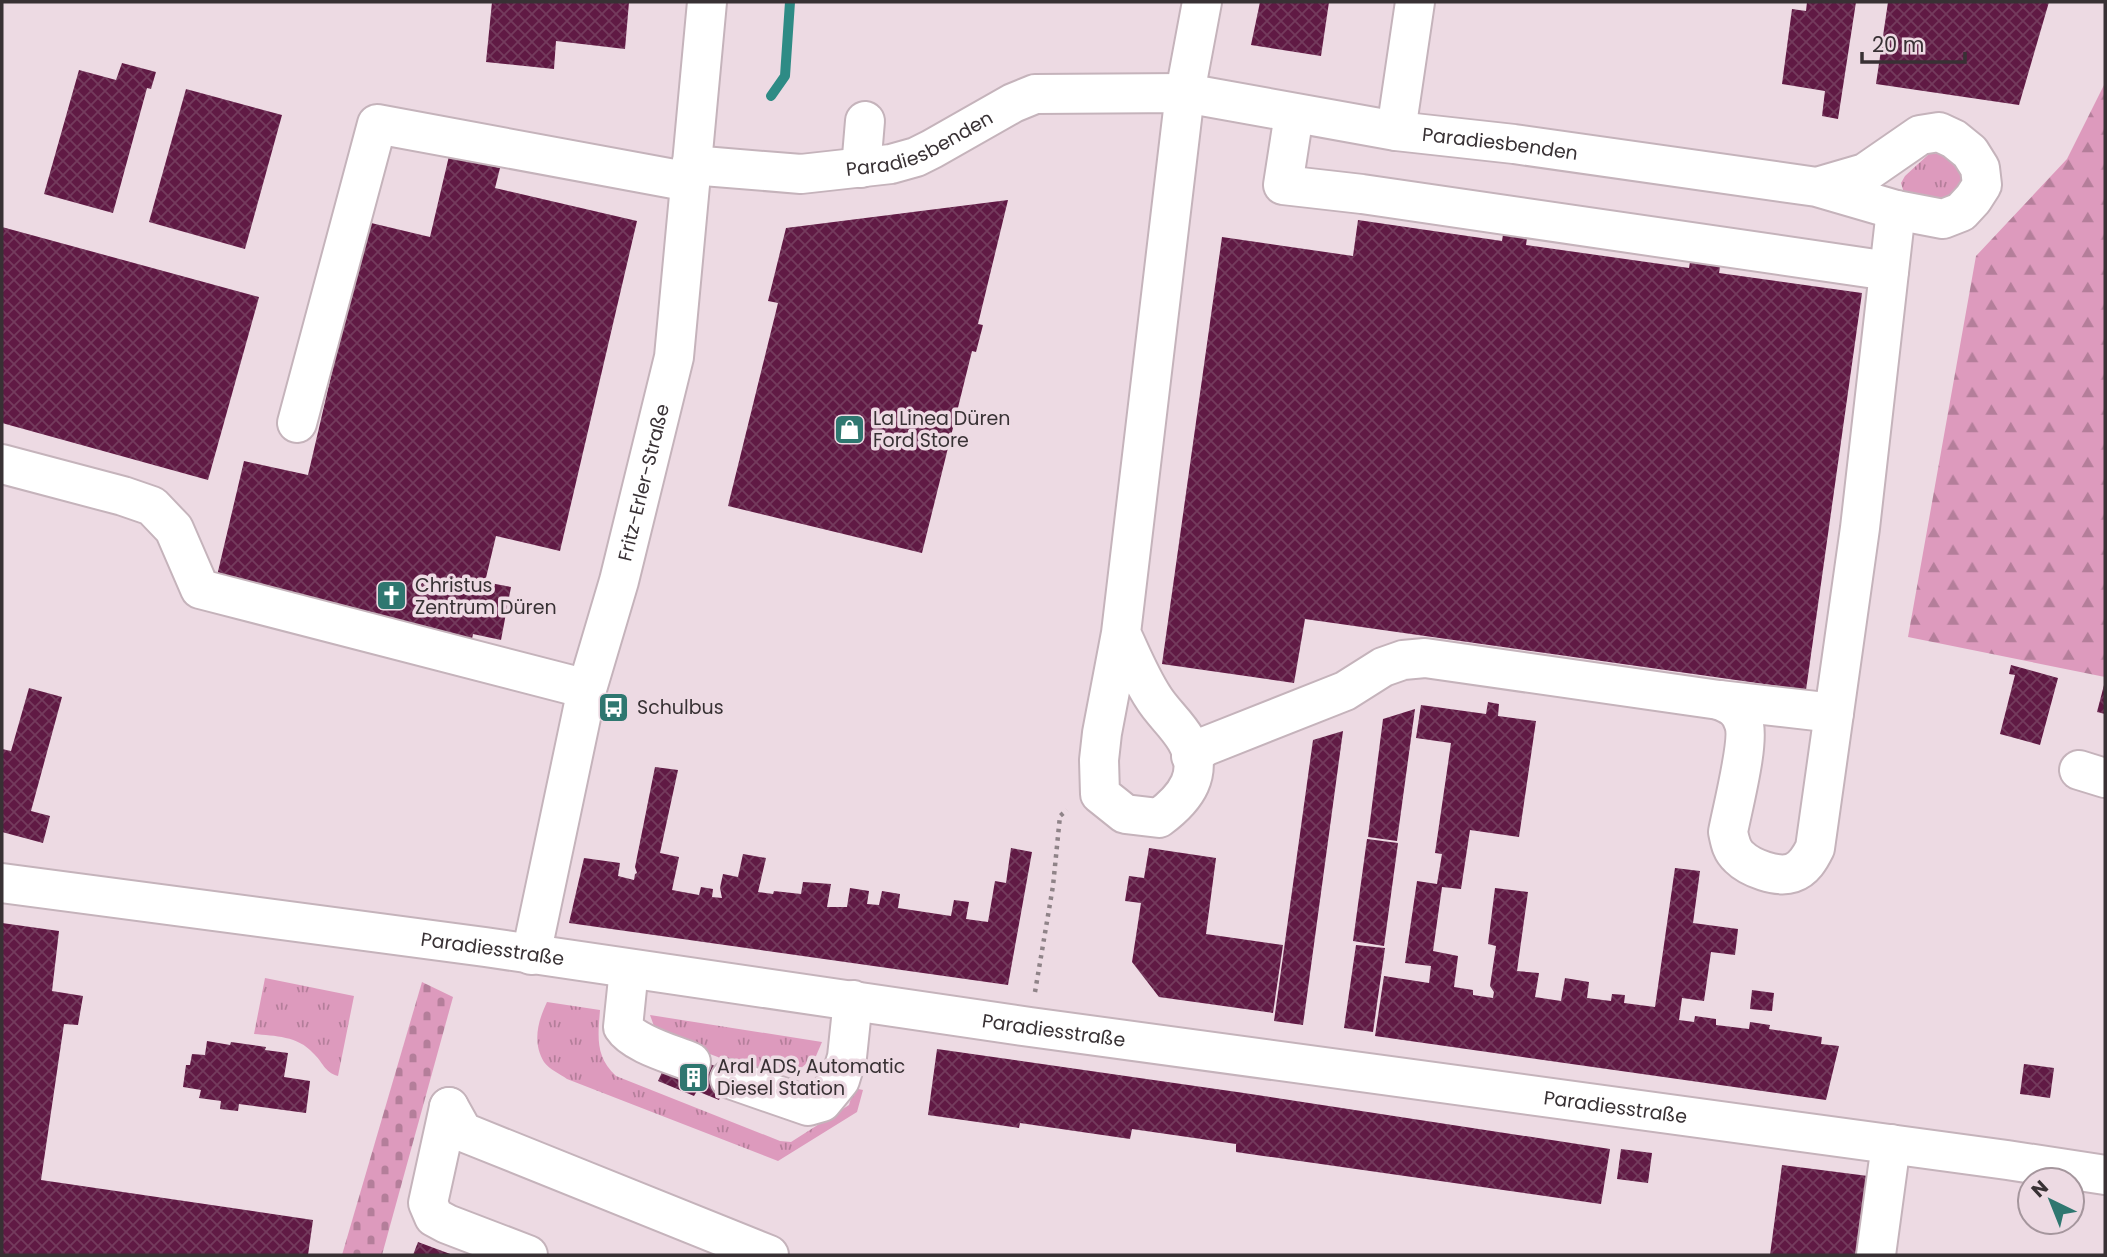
<svg xmlns="http://www.w3.org/2000/svg" width="2107" height="1257" viewBox="0 0 2107 1257" font-family="Poppins,sans-serif">
	<style>
		.grass { fill: url(#grass-tufts) }
		.forest { fill: url(#forest-firs) }
		.cemetery { fill: url(#cemetery-stones) }
		.lines { fill: none; stroke-linecap: round; stroke-linejoin: round }
		.stream { stroke: #2e8b85; stroke-width: 10 }
		.building { fill: url(#building-cross-hatch) }
		.minor-casing { stroke: #c5b3bb; stroke-width: 42 }
		.path { stroke: #8f8388; stroke-width: 4.5; stroke-dasharray: 3.5 5; stroke-linecap: butt }
		.minor { stroke: #fff; stroke-width: 38 }
		.labels { text-anchor: middle; dominant-baseline: central; stroke-width: 7; stroke-linejoin: round; paint-order: stroke }
		.street-label { font-size: 19px; fill: #383134; stroke: #eddae3 }
		.poi-label { font-size: 19px; fill: #383134; stroke: #eddae3; text-anchor: start }
	</style>
	<defs>
		<pattern id="grass-tufts" width="24" height="20" patternUnits="userSpaceOnUse" patternTransform="scale(1.75)"><rect width="24" height="20" fill="#dd9abd"/><path d="M3 7l-1-3M5 7V3M7 7l1-3M15 17l-1-3M17 17v-4M19 17l1-3" fill="none" stroke="#b47e9a"/></pattern>
		<pattern id="forest-firs" width="22" height="20" patternUnits="userSpaceOnUse" patternTransform="scale(1.75)"><rect width="22" height="20" fill="#dd9abd"/><path d="M5 1l3.5 6h-7zM16 11l3.5 6h-7z" fill="#b47e9a"/></pattern>
		<pattern id="cemetery-stones" width="16" height="16" patternUnits="userSpaceOnUse" patternTransform="scale(1.75)"><rect width="16" height="16" fill="#dd9abd"/><path d="M2 7V4a2 2 0 0 1 4 0v3zM10 15v-3a2 2 0 0 1 4 0v3z" fill="#b47e9a"/></pattern>
		<pattern id="building-cross-hatch" width="8" height="8" patternUnits="userSpaceOnUse" patternTransform="scale(1.75)"><rect width="8" height="8" fill="#601a44"/><path d="M0 0l8 8M0 8l8-8" fill="none" stroke="#743b5d"/></pattern>
	</defs>
	<rect width="100%" height="100%" fill="#eddae3"/>
	<g class="grass">
		<path d="M 1930,153 C 1945,153 1968,164 1962,183 C 1958,192 1950,197 1943,203 L 1904,193 L 1901,183 L 1905,176 Z"/>
		<path d="M 265,978 L 354,996 L 338,1076 C 324,1072 323,1062 313,1053 C 298,1036 275,1036 254,1034 Z"/>
		<path d="M 547,1002 L 600,1010 C 598,1037 595,1056 616,1076 L 780,1141 L 791,1142 L 849,1105 L 854,1088 L 863,1090 L 857,1112 L 778,1161 L 567,1079 C 560,1074 549,1069 544,1062 C 532,1042 538,1021 547,1002 Z"/>
		<polygon points="650,1015 822,1042 816,1056 801,1068 792,1073 769,1076 667,1038 655,1029"/>
	</g>
	<polygon class="forest" points="2105,83 2105,677 1908,637 1976,256 2067,159"/>
	<polygon class="cemetery" points="422,982 453,997 382,1255 342,1255"/>
	<g class="lines">
		<polyline class="stream" points="771,96 785,76 790,2"/>
	</g>
	<g class="building">
		<polygon points="492,2 629,2 625,49 556,41 554,69 486,62"/>
		<polygon points="1260,2 1329,2 1321,56 1251,45"/>
		<polygon points="1807,2 1856,2 1838,119 1822,116 1825,91 1782,84 1792,9 1806,11"/>
		<polygon points="1888,2 2049,2 2019,105 1876,84"/>
		<polygon points="122,63 156,72 151,89 147,88 113,213 44,194 79,70 116,80"/>
		<polygon points="186,89 282,115 245,249 149,222"/>
		<polygon points="449,156 500,168 495,188 637,221 560,551 496,536 485,582 511,587 501,640 473,634 472,639 216,580 244,461 308,475 367,222 430,237"/>
		<polygon points="1008,200 978,324 983,325 976,352 972,351 922,553 728,506 778,303 768,301 786,228"/>
		<polygon points="1358,220 1502,241 1504,228 1528,231 1526,245 1689,268 1691,256 1721,260 1719,273 1862,293 1806,690 1305,619 1294,683 1162,664 1222,237 1353,256"/>
		<polygon points="2,227 259,297 208,480 2,423"/>
		<polygon points="2011,665 2058,678 2040,745 2000,734 2015,675 2009,674"/>
		<polygon points="2104,685 2105,685 2105,714 2097,712"/>
		<polygon points="29,688 62,697 31,811 50,816 43,843 2,832 2,749 11,751"/>
		<polygon points="1488,702 1499,704 1498,716 1536,721 1519,837 1470,830 1461,889 1442,887 1433,951 1458,956 1454,987 1473,990 1473,995 1493,998 1494,992 1490,986 1496,946 1488,944 1495,888 1528,892 1517,971 1539,973 1535,997 1561,1001 1565,978 1589,982 1587,998 1611,1001 1612,994 1625,995 1624,1003 1655,1007 1675,868 1700,871 1693,923 1738,929 1735,955 1711,952 1704,1001 1682,998 1679,1020 1694,1022 1695,1016 1716,1019 1716,1025 1749,1029 1750,1022 1770,1025 1769,1029 1822,1037 1821,1044 1839,1046 1826,1100 1375,1036 1384,976 1429,983 1431,966 1405,963 1417,881 1437,884 1442,854 1435,853 1451,743 1416,738 1421,705 1486,714"/>
		<polygon points="1415,709 1397,841 1368,837 1383,719"/>
		<polygon points="1343,731 1303,1025 1274,1021 1313,740"/>
		<polygon points="655,767 678,770 660,853 679,857 672,890 699,895 701,887 713,889 712,897 722,898 720,888 723,874 738,877 743,854 766,858 758,892 773,894 774,891 801,894 803,882 831,884 827,907 847,907 850,888 869,891 867,904 879,905 882,891 900,894 898,908 951,916 954,900 969,902 966,919 988,922 995,881 1006,883 1011,848 1032,852 1008,985 569,923 584,858 620,863 618,876 634,880 635,874 637,873 635,867"/>
		<polygon points="1367,839 1398,843 1384,946 1353,941"/>
		<polygon points="1149,848 1216,858 1206,934 1283,945 1273,1013 1159,997 1132,962 1141,903 1125,901 1129,876 1144,878"/>
		<polygon points="2,923 59,931 52,991 83,996 78,1025 64,1024 41,1180 313,1220 308,1255 2,1255"/>
		<polygon points="1356,945 1385,948 1373,1032 1344,1028"/>
		<polygon points="1752,990 1774,993 1772,1011 1750,1009"/>
		<polygon points="207,1041 230,1045 231,1042 266,1047 265,1050 288,1053 284,1077 310,1081 306,1113 239,1104 238,1111 220,1109 221,1101 199,1098 201,1090 183,1087 186,1065 190,1065 192,1054 205,1055"/>
		<polygon points="937,1049 1244,1093 1610,1149 1601,1204 1236,1152 1236,1144 1132,1129 1130,1139 1020,1123 1019,1128 928,1115"/>
		<polygon points="694,1057 731,1073 719,1100 697,1091 694,1096 658,1081 668,1059"/>
		<polygon points="2024,1064 2054,1068 2050,1098 2020,1094"/>
		<polygon points="1621,1149 1652,1153 1648,1183 1617,1179"/>
		<polygon points="1782,1165 1868,1176 1857,1255 1770,1255"/>
		<polygon points="418,1242 453,1255 413,1255"/>
	</g>
	<g class="lines">
		<defs>
			<g id="minor">
				<polyline points="1294,114 1283,185 1362,194 1889,271"/>
				<polyline points="1396,131 1415,2"/>
				<path id="s1" d="M 691,165 L 801,174 L 891,164 L 916,157 L 932,149 L 1013,103 L 1035,94 L 1185,93 L 1396,131 L 1514,144 L 1817,187 L 1896,210 L 1943,219 L 1961,212 L 1973,199 L 1982,185 L 1980,168 L 1970,152 L 1954,139 L 1939,132 L 1920,135 L 1865,173 L 1817,187"/>
				<polyline points="861,168 865,121"/>
				<polyline points="297,423 377,124 690,182"/>
				<polyline points="2,464 123,496 152,506 174,529 200,589 587,689"/>
				<path d="M 1121,633 C 1131,654 1140,677 1153,697 C 1162,712 1177,724 1186,740 C 1205,773 1186,798 1159,818 L 1125,814 L 1100,794 L 1099,760 L 1102,733 L 1121,633 L 1185,93 L 1202,2"/>
				<polyline points="1719,700 1834,713"/>
				<path d="M 1191,756 L 1206,746 L 1345,691 L 1383,667 L 1403,660 L 1425,658 L 1719,700 C 1731,705 1738,708 1743,721 C 1751,738 1732,810 1728,832 C 1730,841 1731,850 1739,857 C 1750,868 1777,878 1792,873 C 1804,869 1810,858 1815,848 L 1860,528 L 1896,210"/>
				<polyline points="2079,770 2105,778"/>
				<path id="s2" d="M 2,883 L 485,947 L 1030,1027 L 2007,1160 L 2105,1175"/>
				<path id="s3" d="M 531,955 L 587,689 L 619,581 L 674,357 L 707,2"/>
				<path d="M 629,969 L 623,1027 C 634,1044 672,1054 691,1062"/>
				<polyline points="730,1079 808,1106 822,1102 840,1080 847,1057 853,1000"/>
				<polyline points="449,1107 463,1132 769,1255"/>
				<polyline points="449,1107 428,1203 434,1217 447,1224 528,1255"/>
				<polyline points="1876,1255 1891,1144"/>
			</g>
		</defs>
		<use href="#minor" class="minor-casing"/>
		<polyline class="path" points="1035,992 1053,886 1060,816 1067,810"/>
		<use href="#minor" class="minor"/>
	</g>
	<defs>
		<symbol id="shop-square" viewBox="-11 -11 22 22"><rect x="-9" y="-9" width="18" height="18" rx="4" fill="#2f7770" stroke="#eddae3"/><path d="M-5-2.5h2.3a2.7 3.5 0 0 1 5.4 0H5L5.5 6h-11ZM-1.5-2.5h3a1.5 2.3 0 0 0-3 0Z" fill="#fff"/></symbol>
		<symbol id="church-square" viewBox="-11 -11 22 22"><rect x="-9" y="-9" width="18" height="18" rx="4" fill="#2f7770" stroke="#eddae3"/><path d="M-1.2-6h2.4v3.5h3.3v2.4h-3.3V6h-2.4V-.1h-3.3v-2.4h3.3Z" fill="#fff"/></symbol>
		<symbol id="bus-square" viewBox="-11 -11 22 22"><rect x="-9" y="-9" width="18" height="18" rx="4" fill="#2f7770" stroke="#eddae3"/><path d="M-5-6H5V4H4V6H2V4H-2V6H-4V4H-5ZM-3.5-4V0h7V-4ZM-3.5 1.2v1.5H-2V1.2ZM2 1.2v1.5H3.5V1.2Z" fill="#fff"/></symbol>
		<symbol id="building-square" viewBox="-11 -11 22 22"><rect x="-9" y="-9" width="18" height="18" rx="4" fill="#2f7770" stroke="#eddae3"/><path d="M-4-6H4V6H1V3H-1V6H-4ZM-2.5-4.3h1.7v1.8h-1.7ZM.8-4.3h1.7v1.8H.8ZM-2.5-1h1.7V.8h-1.7ZM.8-1h1.7V.8H.8Z" fill="#fff"/></symbol>
	</defs>
	<g fill-rule="evenodd">
		<use href="#shop-square" x="832" y="412" width="35" height="35"/>
		<use href="#church-square" x="374" y="578" width="35" height="35"/>
		<use href="#bus-square" x="596" y="690" width="35" height="35"/>
		<use href="#building-square" x="676" y="1060" width="35" height="35"/>
	</g>
	<g class="labels">
		<g class="street-label">
			<text stroke="none"><textPath href="#s1" startOffset="234">Paradiesbenden</textPath></text>
			<text stroke="none"><textPath href="#s1" startOffset="831">Paradiesbenden</textPath></text>
			<text stroke="none"><textPath href="#s3" startOffset="486">Fritz-Erler-Straße</textPath></text>
			<text stroke="none"><textPath href="#s2" startOffset="495">Paradiesstraße</textPath></text>
			<text stroke="none"><textPath href="#s2" startOffset="1062">Paradiesstraße</textPath></text>
			<text stroke="none"><textPath href="#s2" startOffset="1629">Paradiesstraße</textPath></text>
		</g>
		<g class="poi-label">
			<text x="873" y="418">La Linea Düren<tspan x="873" dy="22">Ford Store</tspan></text>
			<text x="415" y="585">Christus<tspan x="415" dy="22">Zentrum Düren</tspan></text>
			<text x="637" y="707">Schulbus</text>
			<text x="717" y="1066">Aral ADS, Automatic<tspan x="717" dy="22">Diesel Station</tspan></text>
		</g>
	</g>
	<rect width="2107" height="1257" fill="none" stroke="#383134" stroke-width="7"/>
	<g transform="translate(2051 1201) rotate(317)"><circle r="33" fill="#eddae3" stroke="#a5969d" stroke-width="2"/>
	<path d="M0-5L12 26L0 18L-12 26Z" fill="#2f7770"/>
	<text y="-10" font-size="19" font-weight="bold" text-anchor="middle" fill="#383134">N</text>
	</g>
	<path d="M1862 52v10h103v-10" fill="none" stroke="#383134" stroke-width="3.5"/>
	<text x="1872" y="52" font-size="21" fill="#383134" stroke="#eddae3" stroke-width="5" paint-order="stroke">20 m</text>
</svg>
